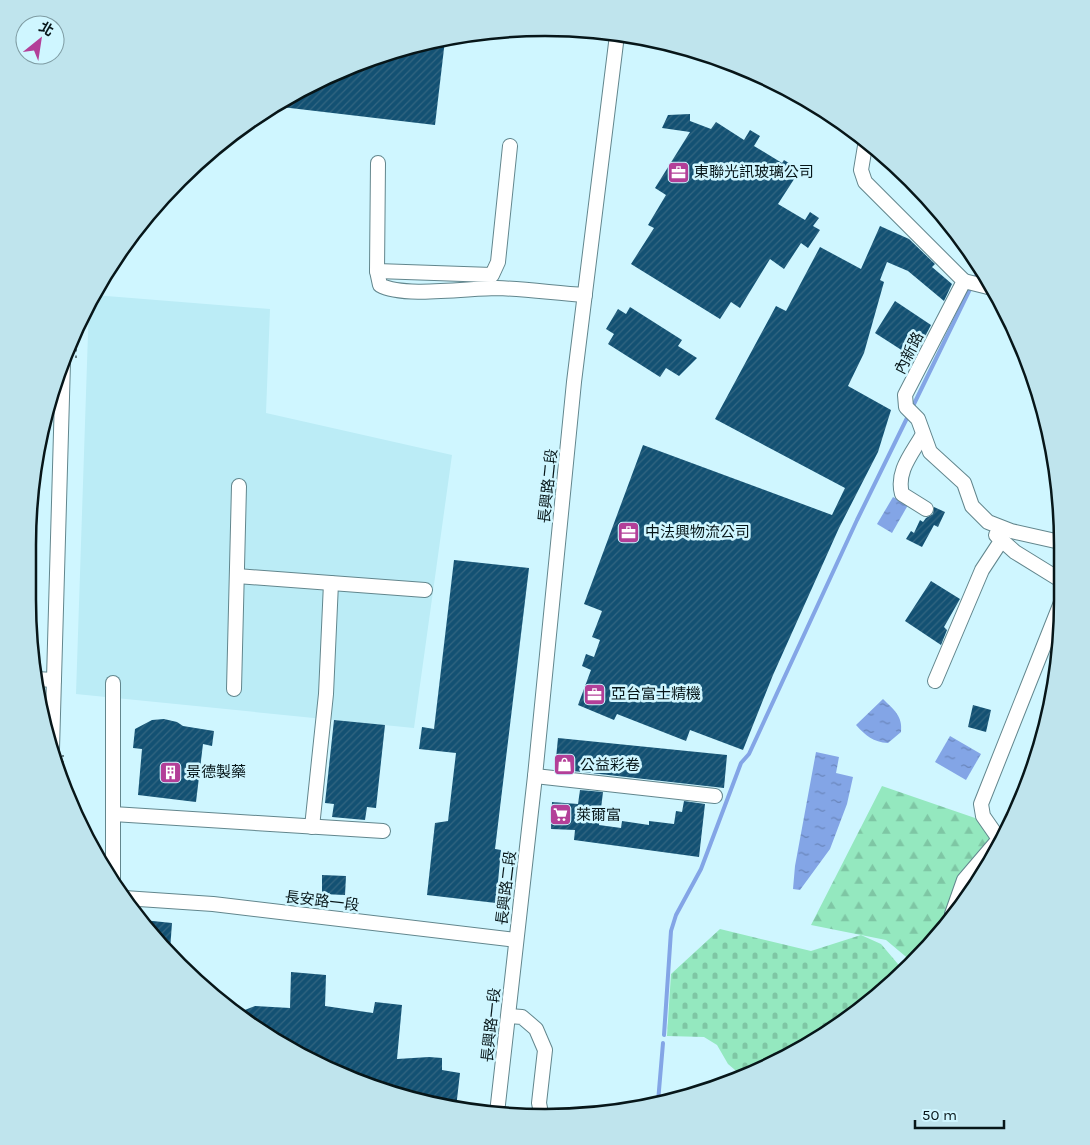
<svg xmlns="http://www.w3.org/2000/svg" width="1090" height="1145" viewBox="0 0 1090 1145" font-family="Karla,'Noto Sans TC',sans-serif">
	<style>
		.built { fill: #bbecf6 }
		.forest { fill: url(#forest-firs) }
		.cemetery { fill: url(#cemetery-stones) }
		.water { fill: url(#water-ripples) }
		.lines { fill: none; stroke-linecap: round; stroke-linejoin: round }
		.stream { stroke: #83a5e6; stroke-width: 4 }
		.building { fill: url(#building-hatch) }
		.minor-casing { stroke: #62868d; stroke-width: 16 }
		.path { stroke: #668187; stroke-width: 2; stroke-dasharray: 2.5 4; stroke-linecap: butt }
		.minor { stroke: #fff; stroke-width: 14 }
		.labels { text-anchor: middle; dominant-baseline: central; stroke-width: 5; stroke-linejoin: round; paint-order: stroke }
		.poi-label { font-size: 15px; fill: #071619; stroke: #cff6ff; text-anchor: start }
		.street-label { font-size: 15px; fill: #071619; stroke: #cff6ff }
		.rim { fill: none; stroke: #071619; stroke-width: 2.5 }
	</style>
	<defs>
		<pattern id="forest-firs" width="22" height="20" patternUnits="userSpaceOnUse" patternTransform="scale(1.25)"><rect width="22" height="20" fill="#94e8bf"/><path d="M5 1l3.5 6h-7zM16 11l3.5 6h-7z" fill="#7ec6a4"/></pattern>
		<pattern id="cemetery-stones" width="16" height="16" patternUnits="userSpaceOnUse" patternTransform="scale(1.25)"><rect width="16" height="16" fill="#94e8bf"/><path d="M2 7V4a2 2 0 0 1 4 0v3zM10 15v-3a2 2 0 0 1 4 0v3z" fill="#7ec6a4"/></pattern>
		<pattern id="water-ripples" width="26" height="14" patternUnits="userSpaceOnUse" patternTransform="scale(1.25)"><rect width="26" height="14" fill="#83a5e6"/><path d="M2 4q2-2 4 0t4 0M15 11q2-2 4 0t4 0" fill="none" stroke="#6985ba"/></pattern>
		<pattern id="building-hatch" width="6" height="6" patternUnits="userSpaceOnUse" patternTransform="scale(1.25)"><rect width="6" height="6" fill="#135173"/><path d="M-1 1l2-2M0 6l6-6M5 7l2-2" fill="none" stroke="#336681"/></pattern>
	</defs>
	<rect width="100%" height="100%" fill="#cff6ff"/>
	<polygon class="built" points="94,295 270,309 266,413 452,455 414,728 76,694 89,303"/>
	<polygon class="forest" points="882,786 1007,829 975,888 911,961 886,940 811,925"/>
	<polygon class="cemetery" points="720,929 811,951 861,935 881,944 903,970 886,989 804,1048 742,1076 728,1064 717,1045 704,1037 667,1036 671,974"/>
	<g class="water">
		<polygon points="893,497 908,505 892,533 877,524"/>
		<path d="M 883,699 C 894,710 903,716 901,732 L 888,743 C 873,742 866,736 856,725 Z"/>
		<polygon points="950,736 981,754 966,780 935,762"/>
		<polygon points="816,752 839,757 836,773 853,777 847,804 830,849 800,890 793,889 795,866"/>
	</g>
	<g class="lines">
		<g class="stream">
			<polyline points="974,280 980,268"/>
			<polyline points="913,406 971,287"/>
			<polyline points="664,1035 671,931 676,915 701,869 741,763 749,754 857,520 908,416"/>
			<polyline points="658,1102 663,1043"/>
		</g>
	</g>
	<g class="building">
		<polygon points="445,40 435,125 273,106 286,97 379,55"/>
		<polygon points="690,114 690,121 711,129 716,122 744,140 750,130 760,136 754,146 782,163 784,160 800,170 778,204 805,220 810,212 819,218 813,226 820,230 808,248 801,243 784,269 770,259 740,308 731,302 720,319 631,264 654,228 648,225 666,195 655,188 690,132 662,128 668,115"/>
		<polygon points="880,226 909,239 935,264 932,267 952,284 944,301 908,271 887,262 880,280 884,282 864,353 848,386 891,410 878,452 839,528 773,675 743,750 690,730 686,741 617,714 614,720 578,705 591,670 582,666 586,654 594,657 600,640 592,637 602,611 584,604 643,445 832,515 845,488 715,419 776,306 786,311 820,247 861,269"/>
		<polygon points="895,301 931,325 914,358 875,333"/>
		<polygon points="630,307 682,340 678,346 697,358 679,376 666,368 660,377 608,344 614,334 606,329 618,309 626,314"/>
		<polygon points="934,507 945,512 938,527 934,525 922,547 906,539 911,531 914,533 920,520 923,522 926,518 933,514"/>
		<polygon points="454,560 529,568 495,849 501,850 496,903 427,895 435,823 448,821 456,753 419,749 422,727 434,729"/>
		<polygon points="931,581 960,599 944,627 947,630 941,645 905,621"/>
		<polygon points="973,705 991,710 986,732 968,727"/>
		<polygon points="164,719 177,722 183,726 214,731 212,746 203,744 196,802 138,795 142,749 133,748 135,729 152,720"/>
		<polygon points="334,720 385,725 376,808 367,807 365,820 332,817 334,804 325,803"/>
		<polygon points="558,738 727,755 724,788 555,769"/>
		<polygon points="580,790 603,792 599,825 621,828 622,821 649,825 649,821 674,824 676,811 682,812 684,801 705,804 699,857 574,840 575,830 551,829 552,802 578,804"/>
		<polygon points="322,875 346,876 345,895 322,894"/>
		<polygon points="143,920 172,923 170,950 166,946"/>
		<polygon points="291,972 326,975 325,1006 373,1013 375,1002 402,1005 397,1059 429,1057 442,1058 442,1070 460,1073 456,1108 379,1090 286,1048 237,1013 255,1006 290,1008"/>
	</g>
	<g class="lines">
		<defs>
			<g id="minor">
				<polyline points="866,140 861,170 865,182 964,281 905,395 906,407 918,419 930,452 964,483 972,506 988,522 1011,531 1060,542"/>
				<path d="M 378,163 L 377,271 L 380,285 C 402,298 469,288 497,288 C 526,289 555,293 585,295"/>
				<polyline points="377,271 492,275 498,262 510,146"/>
				<polyline points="964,281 988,287 992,285"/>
				<path d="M 922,436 C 911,455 896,472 902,494 L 926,509"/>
				<polyline points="996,535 1015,552 1062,581"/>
				<polyline points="237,576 425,590"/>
				<polyline points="36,679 54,680"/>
				<polyline points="935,681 982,570 1001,541"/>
				<polyline points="234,689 239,486"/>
				<polyline points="52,749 63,362"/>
				<polyline points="535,776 715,796"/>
				<polyline points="113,814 383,831"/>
				<polyline points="312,827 326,694 331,583"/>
				<polyline points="113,883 113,683"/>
				<polyline points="124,898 213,904 516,940"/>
				<polyline points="952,914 964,880 999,839 983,816 981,804 1062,600"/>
				<polyline points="509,1016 522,1017 536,1029 545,1050 539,1103 541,1113"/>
				<polyline points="497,1113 535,776 574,382 617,35"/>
			</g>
		</defs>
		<use href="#minor" class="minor-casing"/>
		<g class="path">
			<polyline points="76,358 76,328"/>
			<polyline points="62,783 63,755"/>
		</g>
		<use href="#minor" class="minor"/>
	</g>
	<defs>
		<symbol id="office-square" viewBox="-11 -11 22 22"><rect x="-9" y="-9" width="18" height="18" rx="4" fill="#b33f98" stroke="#cff6ff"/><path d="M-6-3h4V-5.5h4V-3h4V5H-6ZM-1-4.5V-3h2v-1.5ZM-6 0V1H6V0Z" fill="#fff"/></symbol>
		<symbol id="shop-square" viewBox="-11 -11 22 22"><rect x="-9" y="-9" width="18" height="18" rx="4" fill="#b33f98" stroke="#cff6ff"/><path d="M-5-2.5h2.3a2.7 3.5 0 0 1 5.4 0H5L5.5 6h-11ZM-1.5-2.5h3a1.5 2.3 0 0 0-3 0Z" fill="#fff"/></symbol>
		<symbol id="building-square" viewBox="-11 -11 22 22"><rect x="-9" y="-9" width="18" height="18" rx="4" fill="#b33f98" stroke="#cff6ff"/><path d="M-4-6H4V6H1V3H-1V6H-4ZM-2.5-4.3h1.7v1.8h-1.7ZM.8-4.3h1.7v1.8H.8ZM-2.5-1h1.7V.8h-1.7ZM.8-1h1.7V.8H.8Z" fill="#fff"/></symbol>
		<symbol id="supermarket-square" viewBox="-11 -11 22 22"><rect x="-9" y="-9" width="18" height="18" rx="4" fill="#b33f98" stroke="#cff6ff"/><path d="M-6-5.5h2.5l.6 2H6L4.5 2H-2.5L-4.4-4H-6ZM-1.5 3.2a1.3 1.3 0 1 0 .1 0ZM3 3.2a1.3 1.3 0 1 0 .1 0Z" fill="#fff"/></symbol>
	</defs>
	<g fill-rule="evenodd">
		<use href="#office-square" x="666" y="160" width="25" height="25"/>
		<use href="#office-square" x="616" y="520" width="25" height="25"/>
		<use href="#office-square" x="582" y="682" width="25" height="25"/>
		<use href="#shop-square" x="552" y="752" width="25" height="25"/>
		<use href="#building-square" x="158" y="760" width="25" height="25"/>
		<use href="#supermarket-square" x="548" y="802" width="25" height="25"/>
	</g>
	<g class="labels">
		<g class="poi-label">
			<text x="694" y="172">東聯光訊玻璃公司</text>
			<text x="645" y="532">中法興物流公司</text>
			<text x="611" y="694">亞台富士精機</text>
			<text x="580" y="765">公益彩卷</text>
			<text x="186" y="772">景德製藥</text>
			<text x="576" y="815">萊爾富</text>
		</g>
		<g class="street-label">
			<text transform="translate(909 353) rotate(-63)">內新路</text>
			<text transform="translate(548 486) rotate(-84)">長興路二段</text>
			<text transform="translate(506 888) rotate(-83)">長興路二段</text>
			<text transform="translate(322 901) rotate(7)">長安路一段</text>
			<text transform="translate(491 1025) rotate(-84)">長興路一段</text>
		</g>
	</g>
	<path d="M0 0H1090V1145H0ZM545 36H545A509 509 0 0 1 1054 545V600A509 509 0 0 1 545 1109H545A509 509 0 0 1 36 600V545A509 509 0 0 1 545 36Z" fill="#bfe4ed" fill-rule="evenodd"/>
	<path class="rim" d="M545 36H545A509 509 0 0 1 1054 545V600A509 509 0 0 1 545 1109H545A509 509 0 0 1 36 600V545A509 509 0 0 1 545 36Z"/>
	<g transform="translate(40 40) rotate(30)"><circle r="24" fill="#cff6ff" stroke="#7f9ca3"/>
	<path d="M0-4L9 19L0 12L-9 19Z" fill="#b33f98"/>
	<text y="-8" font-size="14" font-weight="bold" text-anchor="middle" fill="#071619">北</text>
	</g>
	<path d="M915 1120v8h89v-8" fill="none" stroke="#071619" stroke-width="2.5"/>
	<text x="922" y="1120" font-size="15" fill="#071619" stroke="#cff6ff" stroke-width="4" paint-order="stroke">50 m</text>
</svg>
